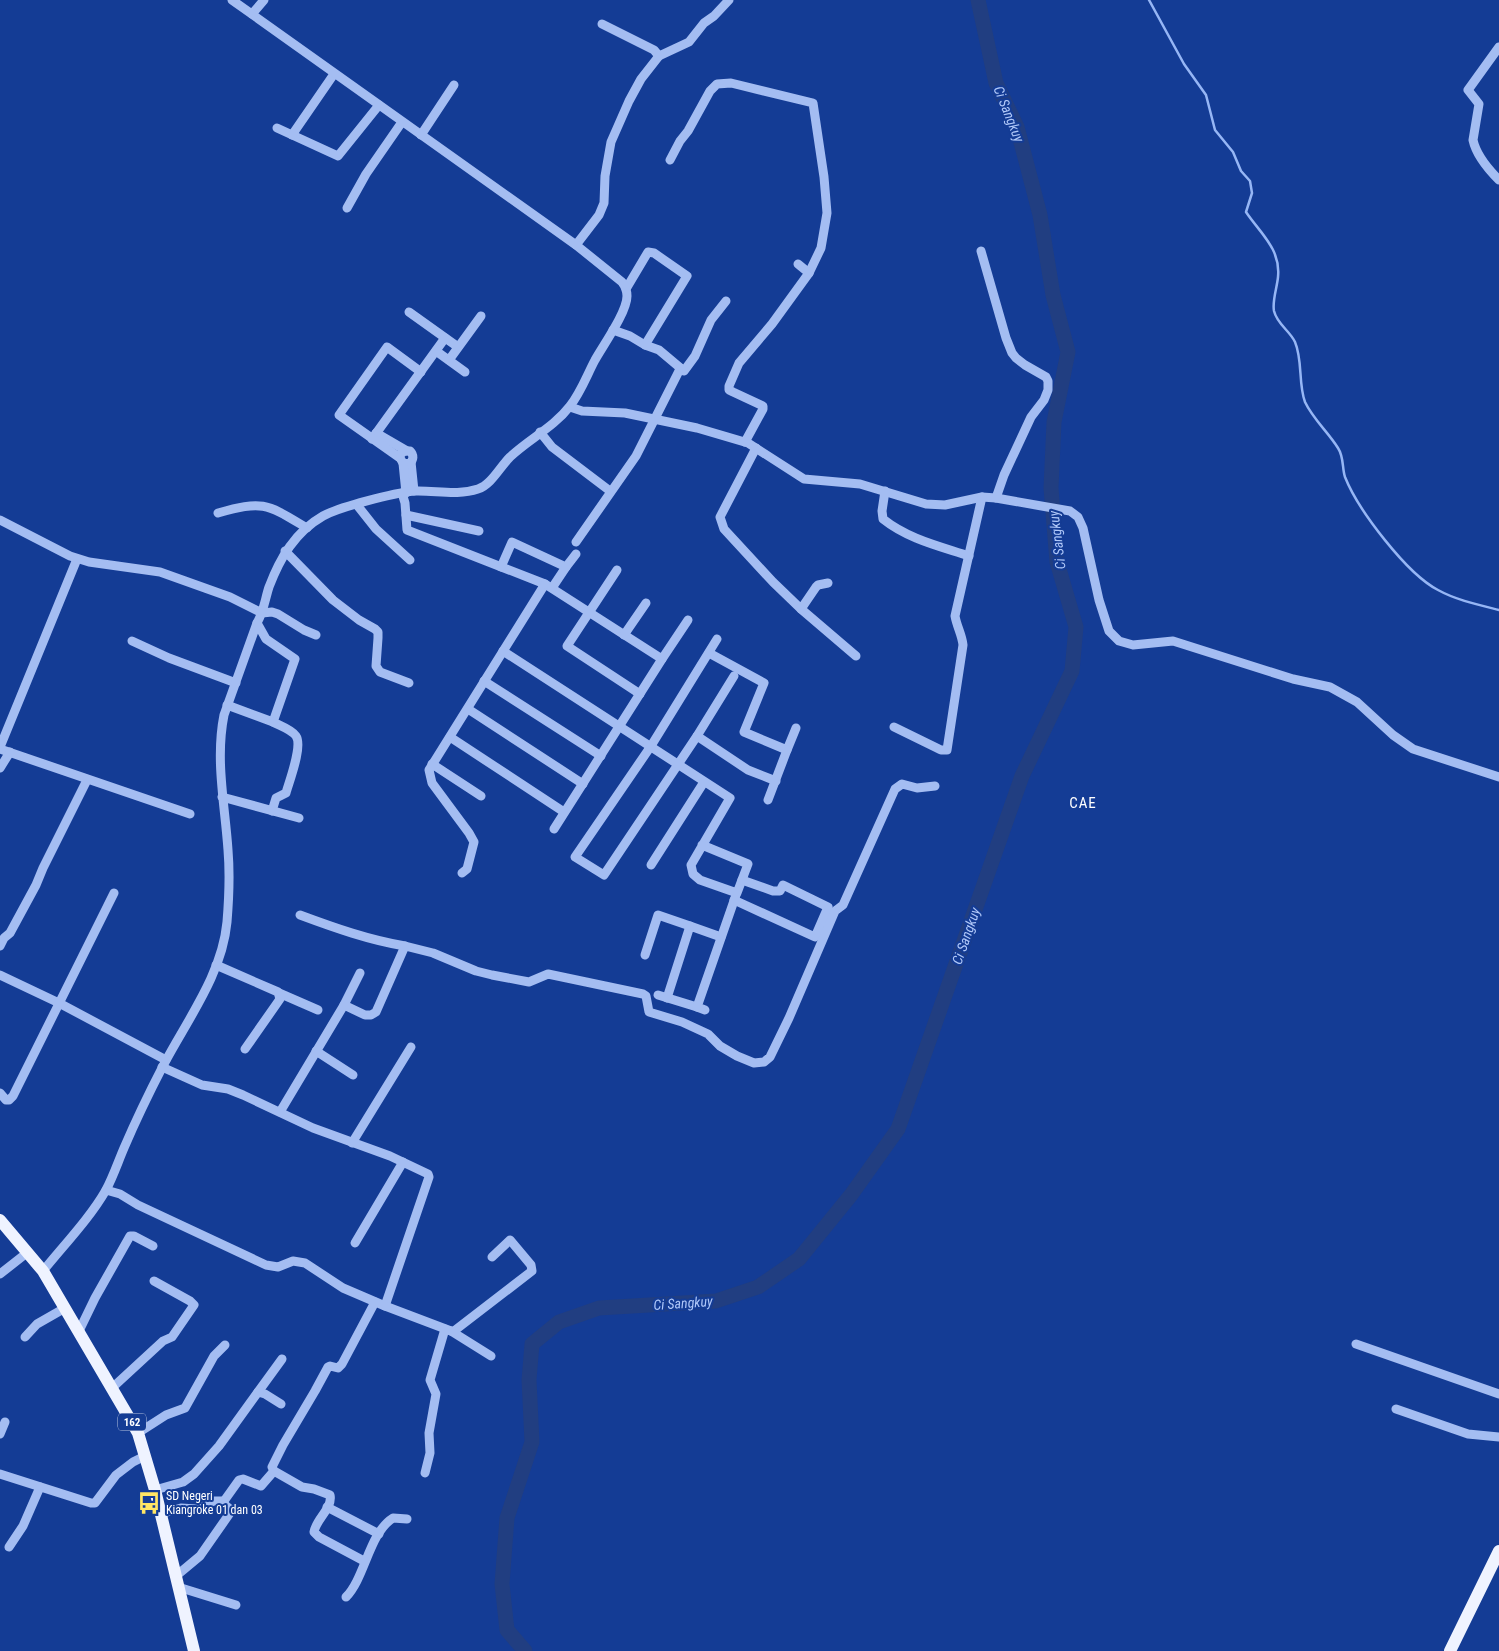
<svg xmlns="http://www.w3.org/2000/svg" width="1499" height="1651" viewBox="0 0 1499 1651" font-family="'Roboto Condensed',sans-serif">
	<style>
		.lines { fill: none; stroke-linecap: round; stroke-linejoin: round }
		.stream { stroke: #96b6f5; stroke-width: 2.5 }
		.river { stroke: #213e81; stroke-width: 15 }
		.minor { stroke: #a4bdf2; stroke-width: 9 }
		.major { stroke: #eff3ff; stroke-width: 12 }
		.labels { text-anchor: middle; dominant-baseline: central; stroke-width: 4; stroke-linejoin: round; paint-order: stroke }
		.shield { fill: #143c95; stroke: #b8c4df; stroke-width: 1 }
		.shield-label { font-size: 11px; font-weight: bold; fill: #fff }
		.poi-label { font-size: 12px; fill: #fff; stroke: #143c95; text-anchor: start }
		.water-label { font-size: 14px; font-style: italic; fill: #b0c8f9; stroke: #143c95 }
		.quarter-label { font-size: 15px; letter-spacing: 1px; fill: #fff; stroke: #143c95 }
	</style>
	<rect width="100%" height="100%" fill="#143c95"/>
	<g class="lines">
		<path class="stream" d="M 1149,0 L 1184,64 L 1206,95 L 1215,130 L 1233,152 L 1241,171 L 1250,181 L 1252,193 L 1246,212 C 1260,233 1281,249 1278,277 C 1277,288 1272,301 1274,311 C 1277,324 1290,331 1295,342 C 1303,361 1298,383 1305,402 C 1313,419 1328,432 1338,448 C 1344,457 1342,468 1345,477 C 1358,510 1407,574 1438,590 C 1456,600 1479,605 1499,610"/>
		<polyline class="river" points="525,1651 507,1630 502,1584 507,1518 532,1442 529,1380 532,1344 559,1322 599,1308 716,1301 758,1287 799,1259 851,1195 898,1129 1022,776 1072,671 1076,627 1057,562 1051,488 1054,422 1068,352 1053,295 1040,215 1017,127 996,83 978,0"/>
		<g class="minor">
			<polyline points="252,14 264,0"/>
			<polyline points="602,24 654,50 659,56"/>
			<path d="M 1499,47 L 1468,90 L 1479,104 L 1473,140 C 1476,154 1489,170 1499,180"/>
			<polyline points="277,128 338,156 379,105"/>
			<polyline points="292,135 334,74"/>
			<polyline points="421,135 454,85"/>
			<polyline points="670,160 680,141 688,131 710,91 717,84 731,83 813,103 824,177 827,213 821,248 809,273"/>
			<polyline points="347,208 366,174 402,122"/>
			<polyline points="576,245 599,215 604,203 605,176 611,142 629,101 641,79 659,56 689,42 704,23 714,16 729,0"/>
			<polyline points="981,251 1006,338 1012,353 1016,358 1025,365 1046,377 1048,381 1048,390 1044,400 1031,417 1004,475 996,498"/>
			<polyline points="626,289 648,252 654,253 687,276 645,345"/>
			<polyline points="409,312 458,347"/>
			<polyline points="613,330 630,336 645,345 659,350 684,371 695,356 711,320 726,301"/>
			<polyline points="436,351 465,372"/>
			<polyline points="449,360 481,316"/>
			<polyline points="570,407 582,411 625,413 697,428 748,443 804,479 860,484 926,504 945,505 982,497 996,498 1070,511 1078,517 1083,528 1099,600 1109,631 1119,641 1133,645 1173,641 1293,679 1330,687 1357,702 1393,735 1413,749 1499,777"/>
			<polyline points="540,432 552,447 610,491"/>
			<polyline points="376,433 407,451"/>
			<polyline points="372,439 445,338"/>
			<polyline points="745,442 763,409 763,406 733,392 729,390 729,386 739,363 772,324 809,273 798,264"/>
			<polyline points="756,448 720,517 724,529 773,582 801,609 816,587 818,585 828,583"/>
			<path d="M 400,458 L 400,455 L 404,451 L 410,451 C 414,455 414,460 409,464 L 403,463 L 400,458 L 339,415 L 387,347 L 421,372"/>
			<polyline points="411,462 414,491"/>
			<polyline points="403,463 406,493"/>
			<path d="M 885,491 L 882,511 L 883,519 C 908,539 939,546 969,556"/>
			<polyline points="402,493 405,503 407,530 545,584 429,770 432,783 469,833 474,842 467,869 462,873"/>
			<polyline points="357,505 376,529 410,560"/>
			<path d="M 218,513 C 264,500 267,504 307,528"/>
			<polyline points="406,515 479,531"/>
			<polyline points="0,520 70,556 89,562 160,572 230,597 262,613 272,612 278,614 304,630 316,635"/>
			<polyline points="576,542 636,456 680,369"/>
			<polyline points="285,551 333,600 359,620 375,629 378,632 378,638 376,666 380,672 409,683"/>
			<polyline points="501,567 512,542 566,567 576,554"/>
			<polyline points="617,570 567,646 640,694"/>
			<polyline points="545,584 662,659 688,620"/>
			<polyline points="552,588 566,567"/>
			<polyline points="801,609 856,656"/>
			<path d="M 257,623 L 266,639 L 295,659 L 273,722 C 280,726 291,729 296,736 C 303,746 289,782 286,793 L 276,798 L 272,811"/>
			<polyline points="624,635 646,603"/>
			<polyline points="717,639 651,746 575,857 604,875 697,736 748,770 776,781"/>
			<polyline points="132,641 169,658 236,683"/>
			<polyline points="503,651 730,798 691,865 693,874 700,880 737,893 748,864 702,845"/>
			<polyline points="709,653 764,683 744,732 787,750 796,728"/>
			<polyline points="484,681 601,756"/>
			<polyline points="227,705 273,722"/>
			<polyline points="468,709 583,784"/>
			<path d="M 894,727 L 941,750 L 947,750 L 963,645 C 962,635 957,627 955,616 L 982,497"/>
			<polyline points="697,736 734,676"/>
			<polyline points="450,737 564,812"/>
			<polyline points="0,747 77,559"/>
			<polyline points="0,749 190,814"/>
			<polyline points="432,764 481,796"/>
			<polyline points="0,768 10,752"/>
			<polyline points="222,797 299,818"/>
			<polyline points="768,800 787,750"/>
			<polyline points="554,829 662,659"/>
			<polyline points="651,865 704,782"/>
			<polyline points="734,900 815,937 828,907 783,885 780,891 773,891 742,880"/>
			<path d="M 300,915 C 335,928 369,940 405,946"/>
			<polyline points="0,946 4,938 10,933 36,885 43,868 87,780"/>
			<polyline points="645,955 658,915 690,926"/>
			<polyline points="216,965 278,992 280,999 245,1049"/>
			<polyline points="0,975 59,1003 166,1060"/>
			<polyline points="279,993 318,1010"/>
			<polyline points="658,995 697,1007"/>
			<polyline points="667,998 690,926 721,937"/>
			<polyline points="344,1005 365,1015 371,1015 376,1012 405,946 433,953 476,971 492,975 529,982 548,974 643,994 646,996 649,1012 682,1022 708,1034 720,1046 737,1056 754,1063 764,1062 770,1057 789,1018 835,911 843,905 895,789 902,784 917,788 935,786"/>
			<polyline points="705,1010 697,1007 736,895"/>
			<polyline points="316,1051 353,1075"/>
			<polyline points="162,1067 202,1085 228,1089 243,1095 313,1128 390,1156 428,1174 429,1177 385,1306"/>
			<polyline points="0,1093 6,1100 9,1100 13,1096 114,893"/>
			<polyline points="280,1112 344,1005 360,973"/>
			<polyline points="352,1143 411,1047"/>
			<polyline points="106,1190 120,1194 138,1205 266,1265 278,1267 293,1261 305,1263 343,1288 385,1306 451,1331 491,1356"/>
			<polyline points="355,1243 403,1162"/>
			<path d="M 43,1271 C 64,1245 90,1218 106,1190 C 113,1177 118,1162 124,1148 C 136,1120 149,1093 163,1066 C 187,1020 222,975 227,922 C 229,898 230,874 228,850 C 225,805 215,760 224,715 L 257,623 C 264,611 265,599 269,587 C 280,558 295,532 323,516 C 339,507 394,493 414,491 C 435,490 457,496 478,489 C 491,485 500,467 510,457 C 529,439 554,427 570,406 C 581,392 587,375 595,360 C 604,344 627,312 627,296 C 627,290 625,286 622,282 L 576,245 L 232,0"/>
			<polyline points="0,1274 28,1252"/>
			<polyline points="79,1331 95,1298 130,1236 134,1236 153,1246"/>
			<polyline points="451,1331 454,1331 532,1271 531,1265 510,1240 492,1257"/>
			<polyline points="25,1337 37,1324 65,1308"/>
			<polyline points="1356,1344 1499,1394"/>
			<polyline points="112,1388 163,1341 172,1337 194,1305 190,1301 154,1281"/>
			<polyline points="258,1392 282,1359"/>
			<polyline points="1396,1409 1468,1434 1499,1437"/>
			<polyline points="138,1433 166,1415 185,1408 214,1356 225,1345"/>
			<polyline points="0,1434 5,1422"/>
			<polyline points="425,1473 430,1453 429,1433 436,1394 430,1380 445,1329"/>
			<polyline points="0,1474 91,1503 95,1503 116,1475 133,1462 145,1456"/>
			<polyline points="155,1490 183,1482 194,1474 219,1446 258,1392 265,1394 281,1404"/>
			<polyline points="327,1507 379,1534"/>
			<polyline points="160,1514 181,1508 196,1509 214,1501 224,1501"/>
			<polyline points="9,1547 23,1526 40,1487"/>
			<path d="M 364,1561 L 319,1537 L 314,1532 C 316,1519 333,1508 330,1495 L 314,1489 L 302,1487 L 274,1471 L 272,1467 L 283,1445 L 315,1391 L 328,1367 L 330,1366 L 338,1368 L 342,1364 L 375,1302"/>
			<polyline points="176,1576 200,1556 230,1513 230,1509 225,1505 224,1501 239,1480 243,1479 261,1486 274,1471"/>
			<polyline points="178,1587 236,1605"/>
			<path d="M 346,1597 C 365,1578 369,1533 393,1518 L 407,1519"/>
		</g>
		<g class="major">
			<polyline points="0,1220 43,1271 138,1433 155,1490 194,1651"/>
			<polyline points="1450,1651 1499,1551"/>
		</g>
	</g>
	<defs>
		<symbol id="bus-bare" viewBox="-9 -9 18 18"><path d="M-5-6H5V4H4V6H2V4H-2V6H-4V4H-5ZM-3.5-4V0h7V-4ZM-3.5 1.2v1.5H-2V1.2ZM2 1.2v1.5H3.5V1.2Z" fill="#ffe665" stroke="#143c95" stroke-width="2.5" paint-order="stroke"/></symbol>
	</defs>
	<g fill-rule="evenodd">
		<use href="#bus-bare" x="133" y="1487" width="32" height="32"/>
	</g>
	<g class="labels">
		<rect class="shield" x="118" y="1413.5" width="28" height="17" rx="4"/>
		<g class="shield-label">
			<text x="132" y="1422">162</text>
		</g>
		<g class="poi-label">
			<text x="166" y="1496">SD Negeri<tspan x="166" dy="14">Kiangroke 01 dan 03</tspan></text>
		</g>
		<g class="water-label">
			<text transform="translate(1009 114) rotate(68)">Ci Sangkuy</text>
			<text transform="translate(1057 540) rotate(-97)">Ci Sangkuy</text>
			<text transform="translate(966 936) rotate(-71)">Ci Sangkuy</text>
			<text transform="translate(683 1303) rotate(-4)">Ci Sangkuy</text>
		</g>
		<g class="quarter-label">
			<text x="1083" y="803">CAE</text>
		</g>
	</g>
</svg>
